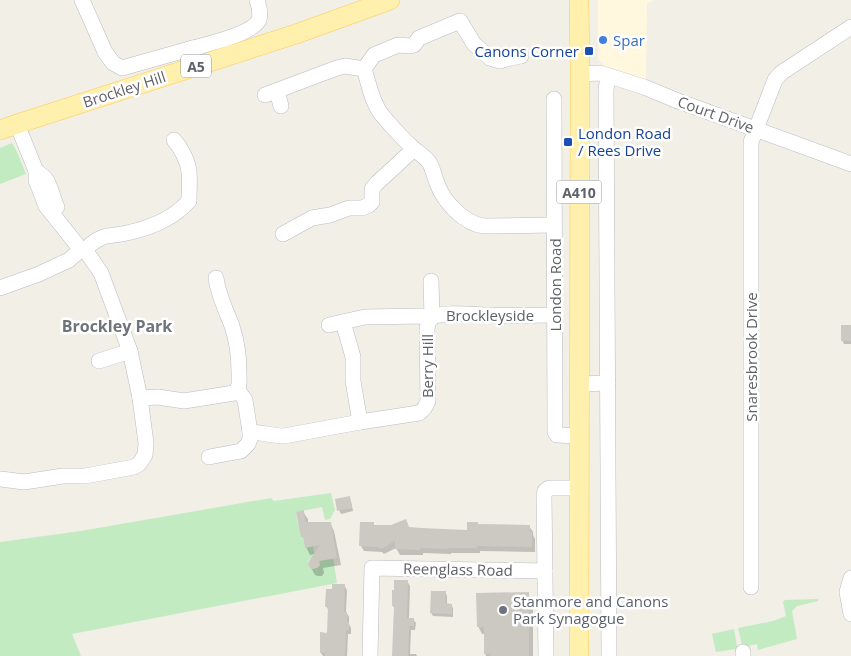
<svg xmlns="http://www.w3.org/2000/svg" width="851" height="656" viewBox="0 0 851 656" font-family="'Open Sans',sans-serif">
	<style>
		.commercial { fill: #fff7de }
		.green { fill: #c2ebc1 }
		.shadow { fill: #0003 }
		.building { fill: #ccc9c3 }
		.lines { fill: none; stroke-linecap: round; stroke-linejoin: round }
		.minor-casing { stroke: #b9bcc1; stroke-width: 16 }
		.major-casing { stroke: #fecb53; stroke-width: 20 }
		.minor { stroke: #fff; stroke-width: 15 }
		.major { stroke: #fff0ae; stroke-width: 19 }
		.shop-dot { fill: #3f7fe0; stroke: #fff; stroke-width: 2 }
		.transit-dot { fill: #1a4fb4; stroke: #fff; stroke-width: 2 }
		.worship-dot { fill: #6b7280; stroke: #fff; stroke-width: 2 }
		.labels { text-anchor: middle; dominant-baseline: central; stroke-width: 5; stroke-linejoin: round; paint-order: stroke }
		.shield { fill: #fff; stroke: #8e9195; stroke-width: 1 }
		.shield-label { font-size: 14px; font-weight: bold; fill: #5e6268 }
		.shop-label { font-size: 15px; fill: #366cbe; stroke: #fff; text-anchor: start }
		.transit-label { font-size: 15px; fill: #164399; stroke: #fff; text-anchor: end }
		.street-label { font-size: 15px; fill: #5e6268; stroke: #fff }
		.worship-label { font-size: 15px; fill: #5b616d; stroke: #fff; text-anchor: start }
		.neighbourhood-label { font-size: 16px; font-weight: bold; fill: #6e747a; stroke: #fff }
	</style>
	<rect width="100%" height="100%" fill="#f1efe6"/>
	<polygon class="commercial" points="598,0 655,0 647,3 646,81 604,66 598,59"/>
	<g class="green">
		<polygon points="12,143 17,152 26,174 0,184 0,148"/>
		<polygon points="331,493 335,510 330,519 325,520 322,507 296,512 298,525 300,525 305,547 313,546 315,558 311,558 308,562 309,567 312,569 317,568 320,565 319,561 333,558 337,583 72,634 81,656 0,656 0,542 81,531 271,498 274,501"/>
		<polygon points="818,599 818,601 797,606 792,611 797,639 758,650 757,644 743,647 742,645 738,628 773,621 786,616 783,602 785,600"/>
		<polygon points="734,629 737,646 736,649 716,652 712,634"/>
	</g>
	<g class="shadow">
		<polygon points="851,326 851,344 844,344 842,340"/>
		<polygon points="349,498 351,501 353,511 341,514 339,510"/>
		<polygon points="303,512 308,519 308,523 330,523 334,531 341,565 323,568 324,573 322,576 318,576 315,575 310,566 315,554 310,555 306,547 305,541 302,536"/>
		<polygon points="375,526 468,531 478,526 529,526 533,532 533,535 535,539 535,552 480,551 480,553 451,553 451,554 423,553 423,555 400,555 396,548 384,554 382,552 364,551 361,546"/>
		<polygon points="407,581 410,586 409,619 413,619 416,623 415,630 411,630 410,654 416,654 417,656 394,656 395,609 393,606 394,591"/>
		<polygon points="344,585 347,590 346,612 349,617 349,624 351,628 351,634 348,634 347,656 323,656 321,653 328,634 329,611 326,606 333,591"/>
		<polygon points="445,592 447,596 447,605 451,605 453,608 453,617 433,616 431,613"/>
		<polygon points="528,594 533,601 533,656 486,656 485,653 485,634 482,634 478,626"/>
	</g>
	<g class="building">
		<rect x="841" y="325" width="10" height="16"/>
		<polygon points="350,496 352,508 337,511 335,499"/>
		<polygon points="304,510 305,522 331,522 337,558 319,561 320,565 317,568 312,569 309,567 308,563 320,545 305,548 303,537 301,537 296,512"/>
		<polygon points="406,519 409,527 421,528 467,530 467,522 478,522 478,524 530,525 530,532 532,532 532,547 477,546 477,548 449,548 449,549 420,548 420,550 395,549 395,541 381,549 378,547 359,546 360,522 374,522 374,525 391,525"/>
		<polygon points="394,580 408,580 407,618 414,618 414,626 409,626 408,656 392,656 394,606 392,606 392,590 394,590"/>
		<polygon points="332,584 345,584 344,612 347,612 347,622 349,622 349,630 346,630 345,656 325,656 325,653 320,653 320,632 327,633 328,607 325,607 326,589 332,589"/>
		<polygon points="431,591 446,591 445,603 452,604 452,614 430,613"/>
		<polygon points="529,592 529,656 490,656 490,654 484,654 484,627 477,627 476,593"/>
	</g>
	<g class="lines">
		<defs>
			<g id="minor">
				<polyline points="82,0 105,52 113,63 122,68 193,48 198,66"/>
				<path d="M 193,48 C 208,44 252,34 259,20 C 261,13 259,6 257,0"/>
				<polyline points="364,69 374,55 398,45 410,46 414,45 419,38 460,21 474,44 490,58 500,61 510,58 521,56"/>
				<polyline points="580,74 600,73 644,87 678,101 851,164"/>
				<polyline points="608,76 606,90 609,656"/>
				<polyline points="277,91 281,106"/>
				<path d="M 265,95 L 337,68 L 345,66 L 364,69 C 369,84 372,103 382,115 C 392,127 403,139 414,149 C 419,153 425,157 429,162 C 433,168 434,176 437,183 C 443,201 464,224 484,226 L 554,225"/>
				<polyline points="554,99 555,432 557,435 580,436"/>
				<polyline points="17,124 36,171 36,180 46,206 78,246"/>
				<path d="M 36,171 C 40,174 46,177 48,183 C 52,191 53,199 57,207"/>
				<polyline points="283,234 312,218 330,215 349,208 362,208 369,205 372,202 372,189 377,183 414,149"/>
				<path d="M 90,245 C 105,233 109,237 127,233 C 150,228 173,219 189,201 C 189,191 190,182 189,172 C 188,161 181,148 174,140"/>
				<path d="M 431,281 L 432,317 C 448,311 475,315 491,315 C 513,316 534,315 555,315"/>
				<polyline points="0,288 39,274 69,260 78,252"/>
				<polyline points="343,322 353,357 353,381 360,422"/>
				<polyline points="329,325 365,317 423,316 431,319"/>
				<polyline points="99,361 130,351"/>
				<polyline points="580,384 608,383"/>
				<path d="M 140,398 L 158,397 L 184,401 L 234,393 C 241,387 239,380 239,372 C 239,356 237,341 232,326 C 226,310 218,295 216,278"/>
				<path d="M 250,432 C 262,432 272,436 284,436 L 360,422 L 419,413 C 424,410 426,407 428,401 L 427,328 L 429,321 L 432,317"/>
				<polyline points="209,457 241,451 248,444 250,439 250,432 245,400 238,390"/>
				<polyline points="1,479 24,482 63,476 85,476 134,467 139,464 145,455 146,443 140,398 130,351 101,273 88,254"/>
				<polyline points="851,578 847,592 851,614"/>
				<polyline points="751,587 751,142 775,80 781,73 851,27"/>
				<polyline points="743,652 743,656"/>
				<polyline points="370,656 372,568 545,571"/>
				<polyline points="546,656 544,496 545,491 549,488 580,488"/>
			</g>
			<g id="major">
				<polyline points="579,0 580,74 579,656"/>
				<polyline points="0,130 17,124 296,34 390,0"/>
			</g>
		</defs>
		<use href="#minor" class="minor-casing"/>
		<use href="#major" class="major-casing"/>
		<use href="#minor" class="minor"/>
		<use href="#major" class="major"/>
	</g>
	<circle class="shop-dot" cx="603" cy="40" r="5"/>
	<g class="transit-dot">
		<rect x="584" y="46" width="10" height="10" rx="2.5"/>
		<rect x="563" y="137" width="10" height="10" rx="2.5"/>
	</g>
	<circle class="worship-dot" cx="503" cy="610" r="5"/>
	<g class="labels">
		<g class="shield">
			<rect x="181" y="54.5" width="30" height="23" rx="4"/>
			<rect x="556.5" y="180.5" width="45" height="23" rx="4"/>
		</g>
		<g class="shield-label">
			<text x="196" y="66">A5</text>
			<text x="579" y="192">A410</text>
		</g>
		<g class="shop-label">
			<text x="613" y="40">Spar</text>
		</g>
		<g class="transit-label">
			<text x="579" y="51">Canons Corner</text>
			<text x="578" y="133" text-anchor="start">London Road<tspan x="578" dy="17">/ Rees Drive</tspan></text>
		</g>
		<g class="street-label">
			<text transform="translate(124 89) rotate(-18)">Brockley Hill</text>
			<text transform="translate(716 114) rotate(20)">Court Drive</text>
			<text transform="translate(555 285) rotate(-90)">London Road</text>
			<text x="490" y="315">Brockleyside</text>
			<text transform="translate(751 357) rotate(-90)">Snaresbrook Drive</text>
			<text transform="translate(427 366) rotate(-90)">Berry Hill</text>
			<text transform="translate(458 569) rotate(1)">Reenglass Road</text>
		</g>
		<g class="worship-label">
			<text x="513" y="601">Stanmore and Canons<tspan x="513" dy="17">Park Synagogue</tspan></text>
		</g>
		<g class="neighbourhood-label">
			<text x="117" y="326">Brockley Park</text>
		</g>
	</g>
</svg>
